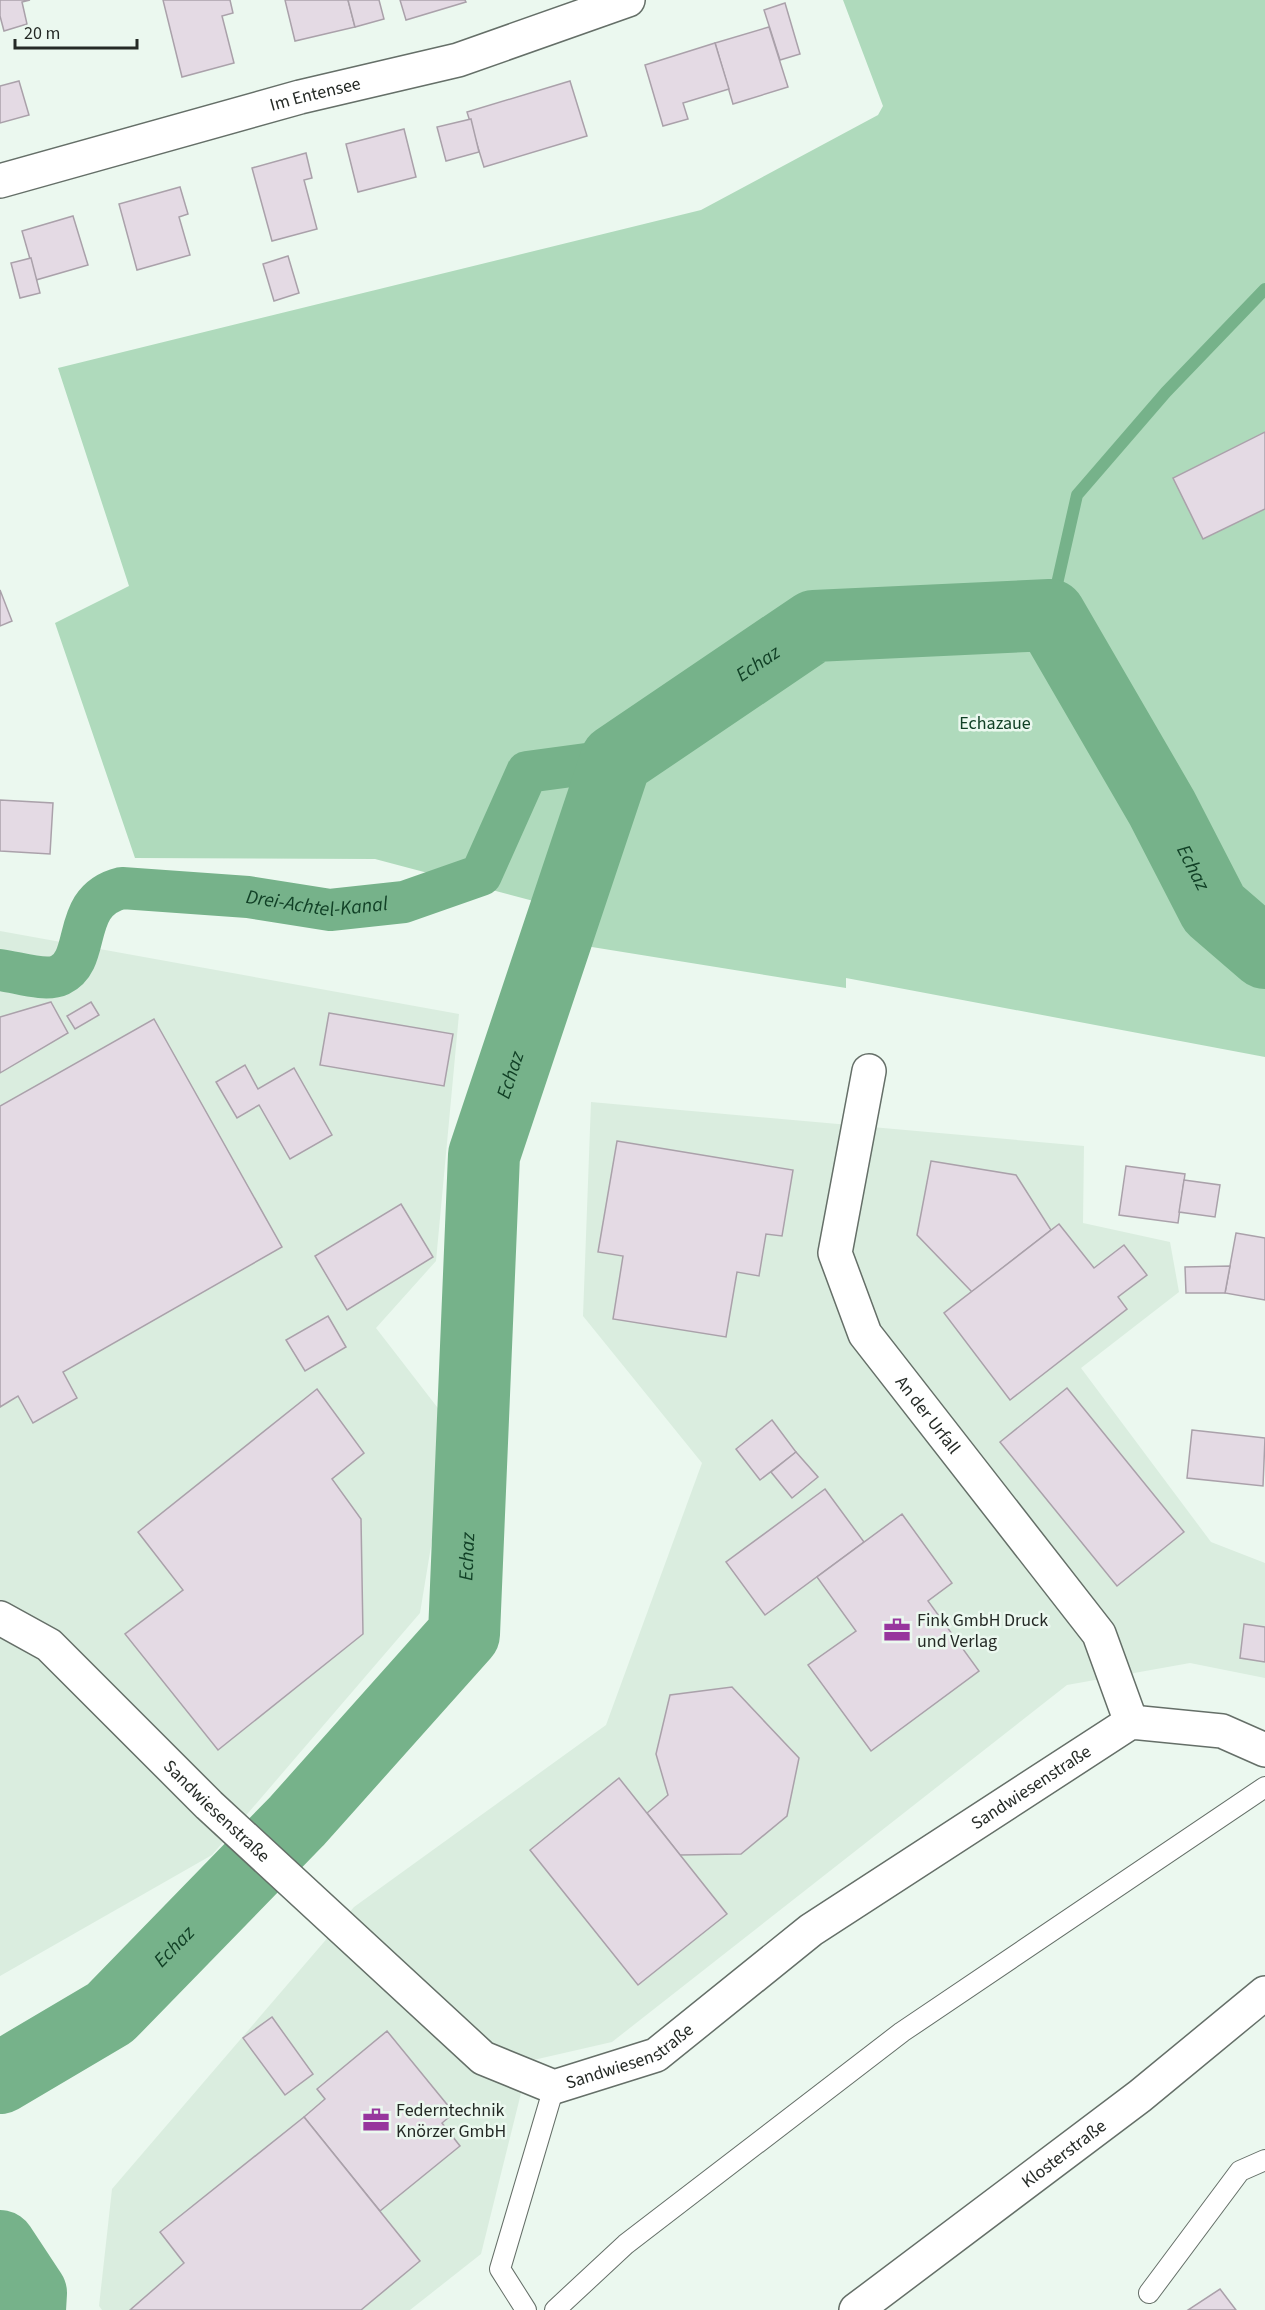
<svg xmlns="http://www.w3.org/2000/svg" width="1265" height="2310" viewBox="0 0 1265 2310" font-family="'Source Sans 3',sans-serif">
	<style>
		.built { fill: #daeddf }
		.green { fill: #afdabc }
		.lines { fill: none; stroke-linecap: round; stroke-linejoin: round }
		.stream { stroke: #76b28a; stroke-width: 12 }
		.canal { stroke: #76b28a; stroke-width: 42 }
		.river { stroke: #76b28a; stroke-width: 72 }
		.building { fill: #e4dae4; stroke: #aaa1aa; stroke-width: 1.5 }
		.lane-casing { stroke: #656f68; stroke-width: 22 }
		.street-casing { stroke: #656f68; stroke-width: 36 }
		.secondary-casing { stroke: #656f68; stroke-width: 36 }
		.lane { stroke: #fff; stroke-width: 20 }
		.street { stroke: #fff; stroke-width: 33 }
		.secondary { stroke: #fff; stroke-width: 33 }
		.labels { text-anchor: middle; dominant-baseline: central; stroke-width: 5; stroke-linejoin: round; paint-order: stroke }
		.street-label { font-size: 18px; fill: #252a26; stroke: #ebf8ef }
		.park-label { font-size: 18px; fill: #104025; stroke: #ebf8ef }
		.poi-label { font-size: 18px; fill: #252a26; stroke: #ebf8ef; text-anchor: start }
		.water-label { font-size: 20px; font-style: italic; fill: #114026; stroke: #ebf8ef }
	</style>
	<rect width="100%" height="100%" fill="#ebf8ef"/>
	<g class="built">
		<polygon points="0,931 459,1014 436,1261 376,1328 451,1425 420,1613 212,1855 0,1976"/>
		<polygon points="591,1102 1084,1146 1083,1223 1170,1242 1179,1292 1081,1368 1211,1542 1265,1563 1265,1678 1190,1663 1067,1685 612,2042 529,2061 481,2254 410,2310 102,2310 99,2306 112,2189 354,1907 606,1725 702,1463 583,1316"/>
	</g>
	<polygon class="green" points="843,0 1265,0 1265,1057 846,978 846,988 567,943 594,917 375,859 135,858 55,623 129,586 58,368 701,210 878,115 883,106"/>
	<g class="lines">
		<polyline class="stream" points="1050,615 1077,495 1166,392 1265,289"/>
		<path class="canal" id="s1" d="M 0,970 C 17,972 45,982 60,975 C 93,959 69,901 122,888 L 248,897 L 330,910 L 404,902 L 481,875 L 527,772 L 616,760"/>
		<g class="river">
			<path id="s2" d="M 0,2078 L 110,2013 L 297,1821 L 464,1634 L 484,1155 L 616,760 L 814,626 L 1050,615 L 1162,808 L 1214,909 L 1265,953"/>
			<polyline points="0,2246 31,2293 30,2310"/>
		</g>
	</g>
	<g class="building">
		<polygon points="0,0 30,0 22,2 27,24 4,31 0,16"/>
		<polygon points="163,0 230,0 233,13 222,16 234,63 182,77"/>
		<polygon points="285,0 348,0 355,27 295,41"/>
		<polygon points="348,0 379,0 384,19 355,27"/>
		<polygon points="400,0 465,0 466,2 406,20"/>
		<polygon points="785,3 800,54 780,60 764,10"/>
		<polygon points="769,27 788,87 733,104 715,43"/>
		<polygon points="715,43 729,89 683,103 688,119 663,126 645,65"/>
		<polygon points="19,81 29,115 0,123 0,86"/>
		<polygon points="570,81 587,136 484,167 467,112"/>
		<polygon points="471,119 479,152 446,161 437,127"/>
		<polygon points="404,129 416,177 358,192 346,144"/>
		<polygon points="306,153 312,178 304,180 317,229 272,241 252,168"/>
		<polygon points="180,187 188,214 179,217 190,255 137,270 119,204"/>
		<polygon points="73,216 88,265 36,280 22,231"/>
		<polygon points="288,256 299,293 274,301 263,264"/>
		<polygon points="31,258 40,293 20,298 11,263"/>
		<polygon points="1265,432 1265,509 1203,539 1173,478"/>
		<polygon points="0,590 12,621 0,626"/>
		<polygon points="0,800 53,803 50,854 0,851"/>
		<polygon points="51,1002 68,1033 0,1073 0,1017"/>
		<polygon points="91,1002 99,1015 75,1029 67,1016"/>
		<polygon points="329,1013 453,1034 444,1086 320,1065"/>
		<polygon points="154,1019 282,1247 63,1372 77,1398 33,1423 18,1396 0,1407 0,1106"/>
		<polygon points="245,1065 258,1089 294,1068 332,1135 290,1159 259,1105 237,1118 216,1082"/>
		<polygon points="617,1141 793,1170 782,1236 766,1234 759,1276 737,1272 726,1337 613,1319 623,1256 598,1252"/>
		<polygon points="931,1161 1016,1175 1051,1230 972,1292 917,1235"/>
		<polygon points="1126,1166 1185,1174 1178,1223 1119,1215"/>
		<polygon points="1184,1180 1220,1185 1215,1217 1179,1212"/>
		<polygon points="401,1204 433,1257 347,1310 315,1256"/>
		<polygon points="1059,1224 1094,1268 1124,1245 1147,1275 1118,1297 1127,1309 1010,1400 944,1313"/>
		<polygon points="1236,1233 1265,1238 1265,1300 1225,1293"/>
		<polygon points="1230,1266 1225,1293 1186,1293 1185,1267"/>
		<polygon points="328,1316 346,1347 305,1371 286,1340"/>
		<polygon points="1067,1388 1184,1532 1117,1586 1000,1442"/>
		<polygon points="317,1389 364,1453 332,1479 361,1519 363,1634 218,1750 125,1634 183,1590 138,1532"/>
		<polygon points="772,1420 796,1452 760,1480 736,1449"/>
		<polygon points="1192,1430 1265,1438 1263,1486 1187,1478"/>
		<polygon points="796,1452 818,1477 792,1498 771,1472"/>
		<polygon points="825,1489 864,1542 765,1615 726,1562"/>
		<polygon points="902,1514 952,1583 928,1601 979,1671 871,1751 808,1665 856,1631 817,1577"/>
		<polygon points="1244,1624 1265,1627 1265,1662 1240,1658"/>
		<polygon points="732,1687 799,1758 787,1816 741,1854 680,1855 647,1813 668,1795 656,1754 670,1695"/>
		<polygon points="619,1778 727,1914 638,1985 530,1850"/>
		<polygon points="272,2017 313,2074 285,2095 243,2038"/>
		<polygon points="387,2031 454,2113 442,2123 460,2146 380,2211 304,2117 325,2099 317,2089"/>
		<polygon points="304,2117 420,2261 361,2310 130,2310 184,2263 160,2232"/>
		<polygon points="1220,2289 1236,2310 1188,2310"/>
	</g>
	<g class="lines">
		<defs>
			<g id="lane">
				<polyline points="1149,2293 1240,2171 1265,2160"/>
				<polyline points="526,2310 500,2269 554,2087"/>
				<polyline points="555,2310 626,2244 902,2032 1265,1787"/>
			</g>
			<g id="street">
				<path id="s3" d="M 0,181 L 300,97 L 458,60 L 628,0"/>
				<path id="s4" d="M 869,1071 L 835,1253 L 865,1334 L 1099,1634 L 1131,1722"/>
				<path id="s5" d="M 0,1618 L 49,1645 L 209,1805 L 483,2058 L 554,2087 L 656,2055 L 811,1930 L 1131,1722 L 1222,1731 L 1265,1750"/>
			</g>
			<g id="secondary">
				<path id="s6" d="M 856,2310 L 1140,2096 L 1265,1993"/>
			</g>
		</defs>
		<use href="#lane" class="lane-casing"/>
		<use href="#street" class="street-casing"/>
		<use href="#secondary" class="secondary-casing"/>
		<use href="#lane" class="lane"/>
		<use href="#street" class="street"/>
		<use href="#secondary" class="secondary"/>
	</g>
	<defs>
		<symbol id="office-bare" viewBox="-9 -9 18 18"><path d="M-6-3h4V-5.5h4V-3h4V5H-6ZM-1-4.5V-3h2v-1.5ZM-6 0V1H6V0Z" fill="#97369d" stroke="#ebf8ef" stroke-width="2.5" paint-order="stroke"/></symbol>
	</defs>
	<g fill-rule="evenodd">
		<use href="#office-bare" x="878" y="1611" width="38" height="38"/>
		<use href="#office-bare" x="357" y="2101" width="38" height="38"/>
	</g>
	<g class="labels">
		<g class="street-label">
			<text stroke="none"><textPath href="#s3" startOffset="327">Im Entensee</textPath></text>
			<text stroke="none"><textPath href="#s4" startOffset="374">An der Urfall</textPath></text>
			<text stroke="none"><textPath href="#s5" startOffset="1300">Sandwiesenstraße</textPath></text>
			<text stroke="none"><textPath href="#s5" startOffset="292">Sandwiesenstraße</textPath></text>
			<text stroke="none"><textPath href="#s5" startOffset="814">Sandwiesenstraße</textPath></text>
			<text stroke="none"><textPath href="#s6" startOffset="260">Klosterstraße</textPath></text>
		</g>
		<g class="park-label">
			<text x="995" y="723">Echazaue</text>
		</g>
		<g class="poi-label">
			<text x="917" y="1620">Fink GmbH Druck<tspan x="917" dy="21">und Verlag</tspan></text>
			<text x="396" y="2110">Federntechnik<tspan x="396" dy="21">Knörzer GmbH</tspan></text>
		</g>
		<g class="water-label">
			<text stroke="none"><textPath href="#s2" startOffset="1714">Echaz</textPath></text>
			<text stroke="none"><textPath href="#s2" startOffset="2308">Echaz</textPath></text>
			<text stroke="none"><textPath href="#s1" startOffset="370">Drei-Achtel-Kanal</textPath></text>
			<text stroke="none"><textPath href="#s2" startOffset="1210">Echaz</textPath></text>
			<text stroke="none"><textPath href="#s2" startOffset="724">Echaz</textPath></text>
			<text stroke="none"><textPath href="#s2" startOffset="220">Echaz</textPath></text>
		</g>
	</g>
	<path d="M15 39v9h122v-9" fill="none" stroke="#252a26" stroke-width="3"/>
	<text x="24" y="39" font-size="18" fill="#252a26" stroke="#ebf8ef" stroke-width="4.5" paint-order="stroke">20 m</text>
</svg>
